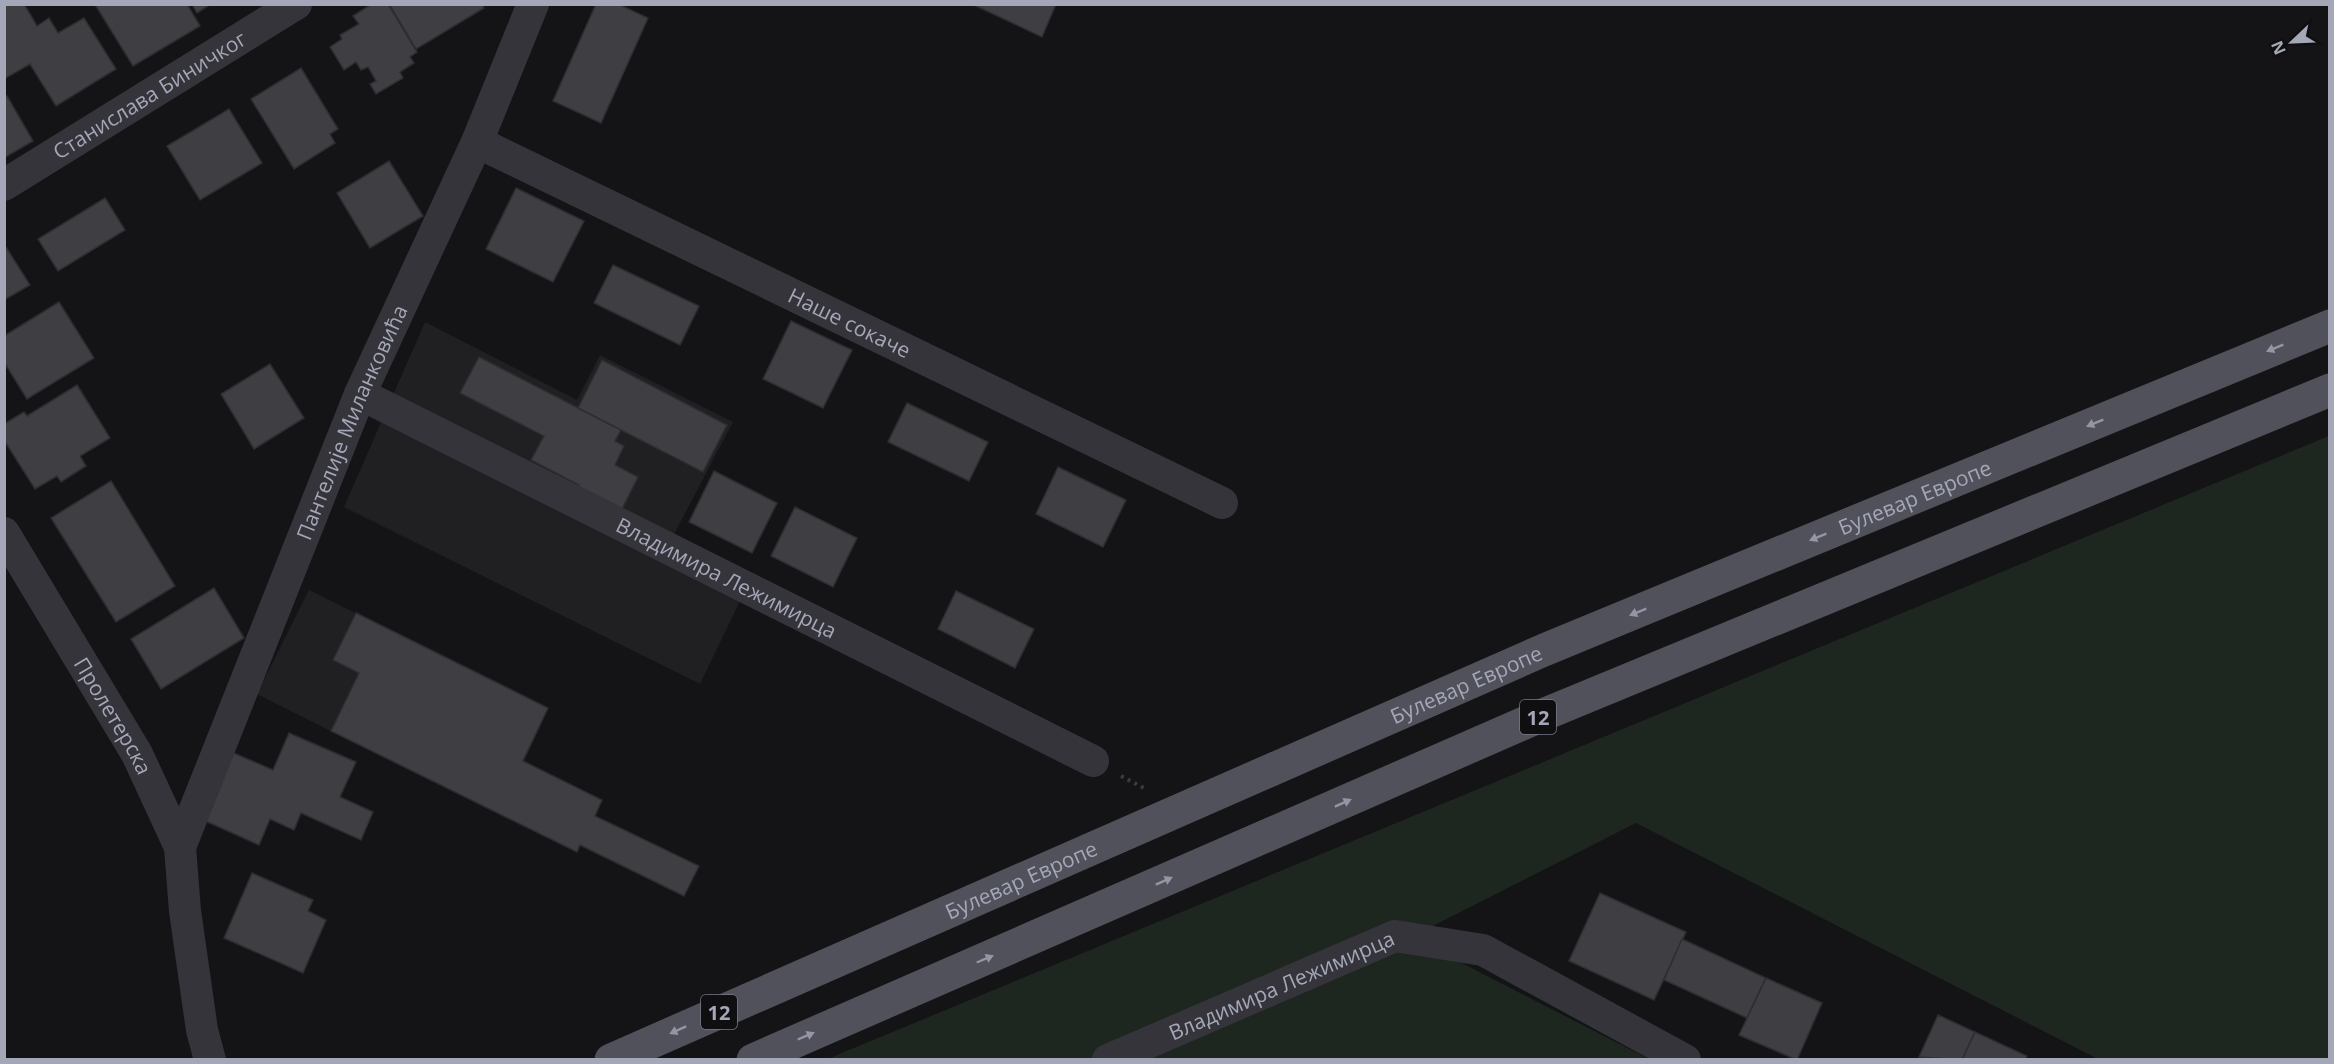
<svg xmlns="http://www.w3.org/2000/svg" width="2334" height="1064" viewBox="0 0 2334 1064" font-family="'Open Sans',sans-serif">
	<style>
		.built { fill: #202023 }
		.green { fill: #1e2620 }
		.building { fill: #3e3e43; stroke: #2e2e32; stroke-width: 1.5 }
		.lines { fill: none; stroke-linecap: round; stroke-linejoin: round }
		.path { stroke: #3a3b42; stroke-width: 4; stroke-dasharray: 3 4.5; stroke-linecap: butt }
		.minor { stroke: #35343b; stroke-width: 32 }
		.primary { stroke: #50515a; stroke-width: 33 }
		.oneway { fill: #9396a4 }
		.labels { text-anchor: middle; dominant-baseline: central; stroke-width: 5; stroke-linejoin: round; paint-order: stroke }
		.shield { fill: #0f0f11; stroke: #777985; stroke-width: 1.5 }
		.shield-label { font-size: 20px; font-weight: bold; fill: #a4a7b7 }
		.street-label { font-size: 21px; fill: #a4a7b7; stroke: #0f0f11 }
	</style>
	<rect width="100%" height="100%" fill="#141416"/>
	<g class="built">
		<polygon points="425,322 577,400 600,355 733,422 661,559 741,599 700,684 344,507"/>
		<polygon points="309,590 355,613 333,660 359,673 331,731 257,694"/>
	</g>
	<polygon class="green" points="2329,436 2329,1059 2098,1059 1636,823 1411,937 1649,1059 825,1060"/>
	<g class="building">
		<polygon points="4,4 24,4 37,26 49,18 58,33 84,18 116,69 56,106 30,64 4,79"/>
		<polygon points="98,4 187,4 200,26 133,66 96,6"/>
		<polygon points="192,4 211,4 197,13"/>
		<polygon points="372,4 388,4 417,52 410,57 414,63 400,72 403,78 376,94 370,84 376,81 368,67 361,70 356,62 344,70 330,47 342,39 340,35 359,24 353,16"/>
		<polygon points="389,4 481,4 484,8 416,49"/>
		<polygon points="596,4 618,4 648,18 601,123 553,101"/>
		<polygon points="972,4 1056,4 1042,37"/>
		<polygon points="301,68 338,129 330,134 335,143 294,169 251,99"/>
		<polygon points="7,96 33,141 4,158 4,98"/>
		<polygon points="229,109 262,163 200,200 167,146"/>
		<polygon points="389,161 423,216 370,248 337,193"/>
		<polygon points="516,188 584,221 553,282 486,249"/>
		<polygon points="105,198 125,230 58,271 38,239"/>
		<polygon points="4,244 30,285 4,300"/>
		<polygon points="613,265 699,306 680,345 594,303"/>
		<polygon points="59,302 94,358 27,399 4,362 4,336"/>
		<polygon points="791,321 852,350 823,408 763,379"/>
		<polygon points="479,357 621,430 615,441 624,446 615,465 638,477 619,515 575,493 579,485 531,460 544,436 460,393"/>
		<polygon points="602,360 727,425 703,472 578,408"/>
		<polygon points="270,364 304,418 254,449 221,394"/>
		<polygon points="77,385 110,438 80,456 86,466 61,482 57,476 35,489 4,440 4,424 24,412 27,416"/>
		<polygon points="907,403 988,442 969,481 888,442"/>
		<polygon points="1058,467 1126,500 1103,547 1036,514"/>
		<polygon points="714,471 777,503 752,553 689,522"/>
		<polygon points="111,481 175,586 116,622 51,518"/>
		<polygon points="795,507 857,538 833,587 771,556"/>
		<polygon points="214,588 244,638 161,689 131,639"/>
		<polygon points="956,591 1034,629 1015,668 938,629"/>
		<polygon points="356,613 548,708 523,761 602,800 595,816 699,866 684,896 580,845 577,852 331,731 359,673 333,660"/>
		<polygon points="289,733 356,762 340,797 373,812 361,840 301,813 294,830 270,819 259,845 199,818 229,751 273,770"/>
		<polygon points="252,873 313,900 308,911 326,920 303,973 224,938"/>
		<polygon points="1600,893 1686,932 1654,1000 1569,961"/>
		<polygon points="1682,939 1766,978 1747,1018 1664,980"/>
		<polygon points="1766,978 1822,1003 1797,1060 1739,1035"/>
		<polygon points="1938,1015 1975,1032 1962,1060 1919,1057"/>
		<polygon points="1975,1032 2027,1056 2025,1060 1962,1060"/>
	</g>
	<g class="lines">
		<polyline class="path" points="1121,776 1144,788"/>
		<g class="minor">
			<path id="s1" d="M 477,142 L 1222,503"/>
			<path id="s2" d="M 4,185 L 296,4"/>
			<path id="s3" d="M 360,394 L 1093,761"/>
			<path id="s4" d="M 4,533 L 137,754 L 180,847 L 185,911 L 202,1030 L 210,1060"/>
			<path id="s5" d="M 180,847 L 360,394 L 477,142 L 533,4"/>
			<path id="s6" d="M 1108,1060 L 1395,936 L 1483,950 L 1685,1060"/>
		</g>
		<g class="primary">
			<path id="s7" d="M 611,1060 L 1544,650 L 2330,326"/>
			<polyline points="753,1060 1545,714 2330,390"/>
		</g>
	</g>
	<defs><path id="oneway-solid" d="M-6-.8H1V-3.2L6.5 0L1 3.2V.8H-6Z" transform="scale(1.5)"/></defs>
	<g class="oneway">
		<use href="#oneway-solid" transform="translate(2275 348) rotate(158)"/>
		<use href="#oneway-solid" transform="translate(2095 423) rotate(158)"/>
		<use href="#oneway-solid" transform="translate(1818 537) rotate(158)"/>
		<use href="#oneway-solid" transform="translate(1638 612) rotate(158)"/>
		<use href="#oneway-solid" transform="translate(1343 803) rotate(-24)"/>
		<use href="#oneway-solid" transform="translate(1164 881) rotate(-24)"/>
		<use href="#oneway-solid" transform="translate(985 959) rotate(-23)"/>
		<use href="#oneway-solid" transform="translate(678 1030) rotate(156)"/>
		<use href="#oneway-solid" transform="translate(806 1036) rotate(-23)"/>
	</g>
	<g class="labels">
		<g class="shield">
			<rect x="1520" y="700" width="36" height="34" rx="4.5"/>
			<rect x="701" y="995" width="36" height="34" rx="4.5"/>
		</g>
		<g class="shield-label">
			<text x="1538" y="717">12</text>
			<text x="719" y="1012">12</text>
		</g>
		<g class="street-label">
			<text stroke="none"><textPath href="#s2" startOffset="171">Станислава Биничког</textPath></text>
			<text stroke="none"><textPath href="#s1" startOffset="414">Наше сокаче</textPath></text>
			<text stroke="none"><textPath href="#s5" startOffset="458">Пантелије Миланковића</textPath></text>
			<text stroke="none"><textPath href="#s7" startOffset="1420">Булевар Европе</textPath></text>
			<text stroke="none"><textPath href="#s3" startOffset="410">Владимира Лежимирца</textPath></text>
			<text stroke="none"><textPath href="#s7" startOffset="934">Булевар Европе</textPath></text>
			<text stroke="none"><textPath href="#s4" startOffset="213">Пролетерска</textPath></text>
			<text stroke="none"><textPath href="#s7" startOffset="448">Булевар Европе</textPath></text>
			<text stroke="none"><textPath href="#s6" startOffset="189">Владимира Лежимирца</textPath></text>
		</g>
	</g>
	<rect width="2334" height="1064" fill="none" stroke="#a4a7b7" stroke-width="12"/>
	<g transform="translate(2292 42) rotate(247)" stroke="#0f0f11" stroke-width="4.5" paint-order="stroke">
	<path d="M0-4.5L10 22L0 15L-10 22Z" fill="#a4a7b7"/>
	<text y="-9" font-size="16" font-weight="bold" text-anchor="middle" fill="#a4a7b7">N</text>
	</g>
</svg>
